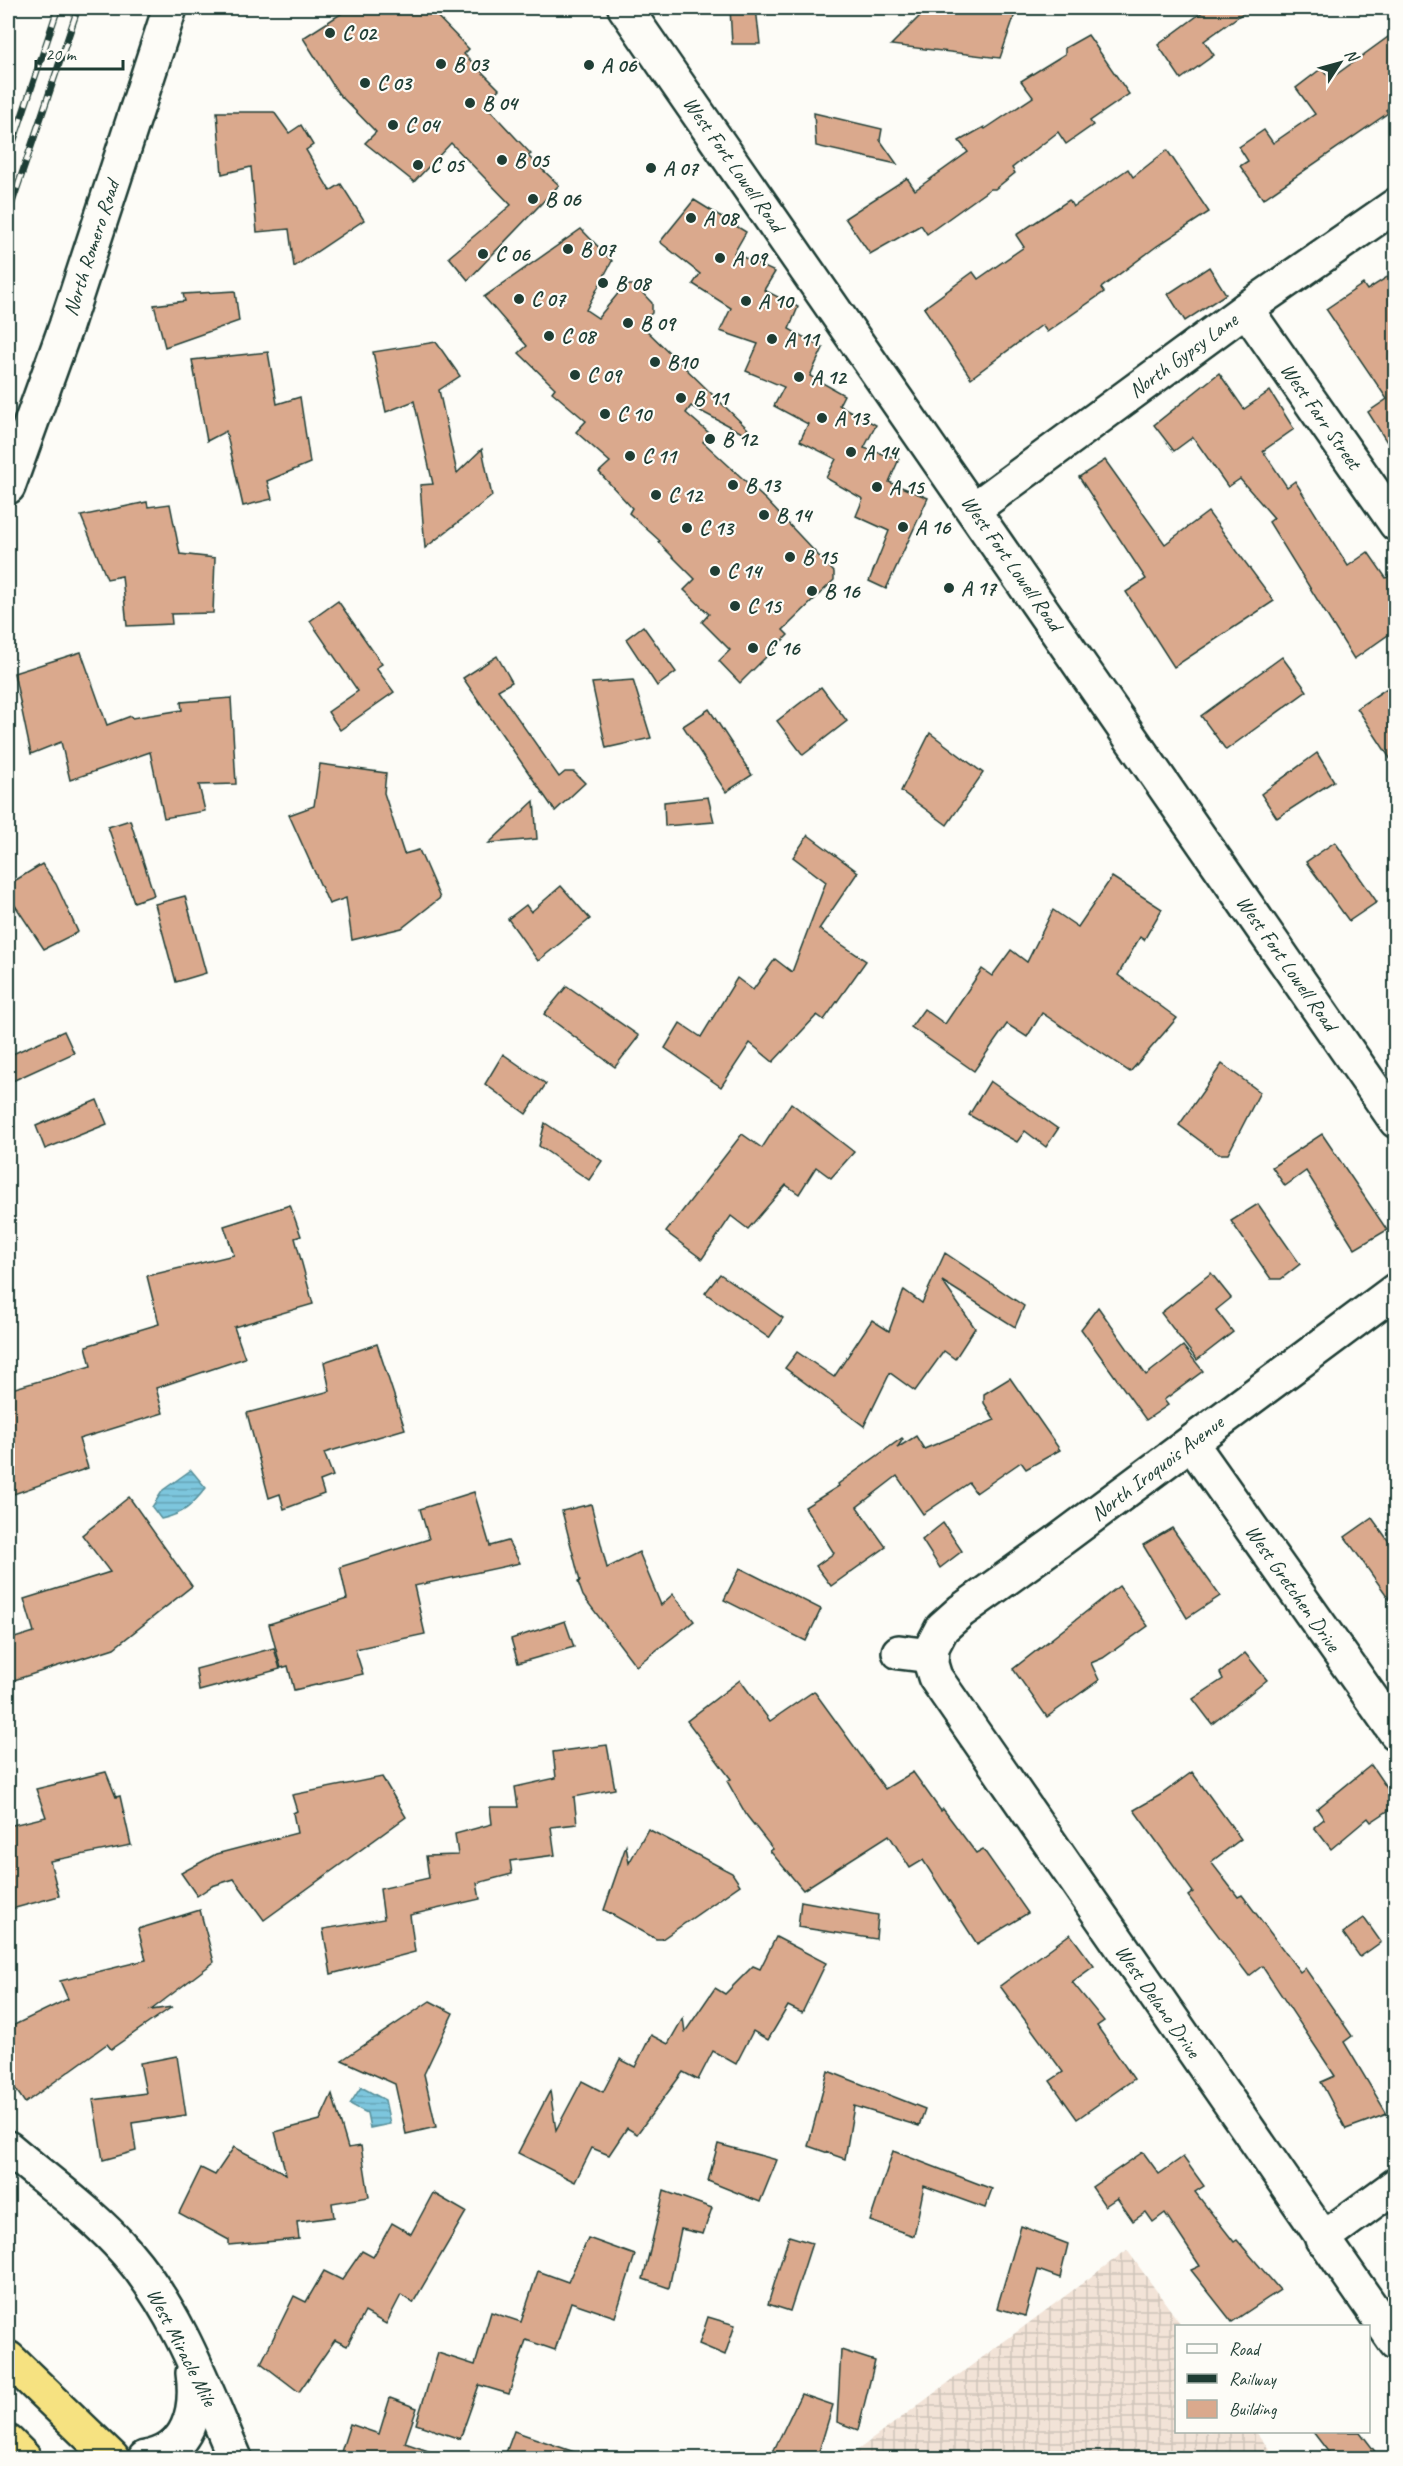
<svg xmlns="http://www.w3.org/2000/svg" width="1403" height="2466" viewBox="0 0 1403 2466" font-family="Caveat,sans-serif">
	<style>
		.industrial { fill: url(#industrial-grid) }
		.water { fill: url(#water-rules); stroke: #578f99; stroke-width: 1.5 }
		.building { fill: #daa98d; stroke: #1f3d34; stroke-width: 1.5 }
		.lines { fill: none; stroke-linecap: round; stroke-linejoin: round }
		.minor-casing { stroke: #1f3d34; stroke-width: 38 }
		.highway-casing { stroke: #1f3d34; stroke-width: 38 }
		.minor { stroke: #fdfcf7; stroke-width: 33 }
		.highway { stroke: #f6e281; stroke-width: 33 }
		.rail-casing { stroke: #1f3d34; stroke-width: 7 }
		.rail { stroke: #fdfcf7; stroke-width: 4.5; stroke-dasharray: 14; stroke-linecap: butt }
		.poi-dot { fill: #1f3d34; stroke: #fdfcf7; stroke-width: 2 }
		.labels { text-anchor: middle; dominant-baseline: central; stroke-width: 4.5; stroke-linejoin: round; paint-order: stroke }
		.poi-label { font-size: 21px; font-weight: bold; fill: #1f3d34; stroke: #fdfcf7; text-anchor: start }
		.street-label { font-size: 21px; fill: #1f3d34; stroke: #fdfcf7 }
	</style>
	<defs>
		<pattern id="industrial-grid" width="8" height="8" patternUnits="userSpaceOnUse" patternTransform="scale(1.5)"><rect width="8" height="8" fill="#f2e3d7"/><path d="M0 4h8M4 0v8" fill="none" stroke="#cfc4b9"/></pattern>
		<pattern id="water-rules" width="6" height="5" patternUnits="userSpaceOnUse" patternTransform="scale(1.5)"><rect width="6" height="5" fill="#7dc6dd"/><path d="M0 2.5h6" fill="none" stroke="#66a2b4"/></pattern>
	</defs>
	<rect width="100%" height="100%" fill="#fdfcf7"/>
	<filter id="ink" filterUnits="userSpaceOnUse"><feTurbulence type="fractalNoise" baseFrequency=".0167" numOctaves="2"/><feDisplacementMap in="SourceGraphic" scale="12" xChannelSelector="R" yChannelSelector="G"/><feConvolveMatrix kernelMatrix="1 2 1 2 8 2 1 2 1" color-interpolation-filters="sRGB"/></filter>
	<g filter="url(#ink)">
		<polygon class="industrial" points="1127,2250 1182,2326 1176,2326 1176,2432 1256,2432 1276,2458 847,2458"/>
		<g class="water">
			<path d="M 191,1470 L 206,1488 C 191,1506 184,1514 161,1519 L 152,1507 L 163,1490 Z"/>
			<polygon points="361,2087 385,2100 390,2124 370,2128 367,2113 350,2104"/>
		</g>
		<g class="building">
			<polygon points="350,8 429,8 469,49 464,54 499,89 484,104 531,154 528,156 559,185 468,280 449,257 511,205 451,143 414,182 365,143 376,132 338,93 303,38"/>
			<polygon points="730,8 756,8 760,44 732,44"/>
			<polygon points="928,8 1017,8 1000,58 891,45"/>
			<polygon points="1208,8 1250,8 1204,41 1214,55 1181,79 1158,45"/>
			<polygon points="1395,32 1395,103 1386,110 1388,113 1263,199 1240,166 1248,161 1239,147 1264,130 1273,143 1315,114 1296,88 1322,68 1330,79"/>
			<polygon points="1088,35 1129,94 1090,121 1093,125 1066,144 1058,132 1012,168 1015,173 995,189 990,189 927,234 921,225 870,254 845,218 907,178 915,190 968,152 959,141 984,127 985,129 1033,97 1021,81 1065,54 1065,48"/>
			<polygon points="217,112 274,112 289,133 301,125 313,145 306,150 330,191 341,184 364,220 294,267 289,229 257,232 251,167 222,174"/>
			<polygon points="814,113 882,129 880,140 897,164 816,146"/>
			<polygon points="1167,150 1209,212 1157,246 1101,288 1104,292 1047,332 1042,325 971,378 924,308 973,272 978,279 1024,247 1016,235 1069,200 1073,207 1128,169 1133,177"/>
			<polygon points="694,200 746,232 734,253 775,272 764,290 798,307 789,329 823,348 810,376 844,395 839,405 876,425 864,448 899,459 889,482 928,498 886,589 869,581 889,531 856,516 863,499 826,478 836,459 800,441 808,424 774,406 784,387 746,371 758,344 720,331 731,308 693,284 700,274 660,242"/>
			<polygon points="581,229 612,261 586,310 598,318 625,285 635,285 652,303 652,313 640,324 748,429 744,434 691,406 686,413 709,433 703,442 766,500 834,572 834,580 783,630 788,635 740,683 719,661 730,650 702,622 709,614 684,590 695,579 658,542 660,541 629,513 632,508 599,472 610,462 576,432 586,421 552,392 555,388 519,353 527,346 484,297"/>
			<polygon points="1209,267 1226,294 1185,321 1168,294"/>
			<polygon points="1395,272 1395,455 1368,412 1387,399 1326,309 1363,284 1367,290"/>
			<polygon points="235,291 239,321 165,347 154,305 185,301 183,294"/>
			<polygon points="436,342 460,376 439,390 457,473 482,449 492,496 425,548 420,485 433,484 414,401 386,412 373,352"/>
			<polygon points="268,352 277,404 300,397 310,463 267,481 272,499 243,506 226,431 207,441 192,360"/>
			<polygon points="1219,373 1244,409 1270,391 1294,429 1263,451 1287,487 1295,481 1348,566 1368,552 1386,578 1395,571 1395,630 1354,659 1269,522 1274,518 1240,479 1228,487 1193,437 1174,451 1154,425"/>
			<polygon points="1105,460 1165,544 1208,512 1274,601 1174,667 1126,592 1146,579 1079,477"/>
			<polygon points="147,502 148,507 170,504 180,554 215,558 213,613 171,614 172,624 127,626 122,576 107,579 81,516"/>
			<polygon points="338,601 382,664 376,668 394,692 340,730 328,712 358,691 310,621"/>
			<polygon points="643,626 676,672 657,686 626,639"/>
			<polygon points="81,652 107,725 131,716 132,718 182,710 181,702 231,698 236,784 199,785 205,811 164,818 150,752 70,780 61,742 31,754 14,673"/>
			<polygon points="497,656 512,682 498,690 559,777 565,772 574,772 585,783 555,811 463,678"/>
			<polygon points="1282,657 1307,691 1226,750 1201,716"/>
			<polygon points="633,680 651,738 606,748 592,683"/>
			<polygon points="1395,683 1395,766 1357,708"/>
			<polygon points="821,687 847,721 803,755 777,721"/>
			<polygon points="709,709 752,775 726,792 683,726"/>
			<polygon points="930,733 983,773 947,825 901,791"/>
			<polygon points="1317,753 1334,781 1277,818 1261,794"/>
			<polygon points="320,764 386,773 384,793 404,854 419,850 440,898 402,928 352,940 346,898 329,904 289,815 314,806"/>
			<polygon points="708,797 714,822 665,826 664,802"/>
			<polygon points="534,801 537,839 489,843"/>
			<polygon points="130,820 154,895 134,902 108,827"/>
			<polygon points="808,835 858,872 819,929 866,961 824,1020 817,1015 773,1062 750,1043 721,1087 665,1048 680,1023 701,1037 737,978 753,990 775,959 792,972 826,882 793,857"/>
			<polygon points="1335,842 1377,902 1349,921 1306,862"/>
			<polygon points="42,864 56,884 78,932 44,949 12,901 11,883"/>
			<polygon points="1112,877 1162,909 1144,940 1140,937 1118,975 1177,1018 1130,1072 1042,1013 1027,1037 1007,1024 974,1071 911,1027 924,1009 945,1024 982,969 992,976 1011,950 1027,962 1053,910 1078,927"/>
			<polygon points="561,886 590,919 538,961 508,919 526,905 531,912"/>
			<polygon points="185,896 206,973 176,982 155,904"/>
			<polygon points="567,986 639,1036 615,1067 544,1014"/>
			<polygon points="64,1031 74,1053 8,1083 8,1056"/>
			<polygon points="503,1054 546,1084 526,1114 485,1084"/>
			<polygon points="1222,1064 1260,1092 1228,1154 1218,1154 1179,1125"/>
			<polygon points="990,1081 1058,1129 1046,1147 1025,1131 1017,1142 969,1115"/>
			<polygon points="97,1100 107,1124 45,1149 36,1126"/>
			<polygon points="791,1103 854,1152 831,1178 816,1167 799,1194 786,1185 748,1229 731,1216 702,1259 666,1232 742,1134 762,1148"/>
			<polygon points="545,1123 602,1161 589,1180 539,1146"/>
			<polygon points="1322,1134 1387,1230 1355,1249 1306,1171 1285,1186 1272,1167"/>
			<polygon points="1258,1204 1300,1264 1281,1279 1271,1279 1231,1221"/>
			<polygon points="290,1205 301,1236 295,1238 313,1304 234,1327 245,1358 156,1388 163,1413 79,1439 88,1468 8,1496 8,1390 91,1366 86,1346 159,1324 147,1276 234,1255 224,1226"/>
			<polygon points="945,1253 1024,1306 1015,1327 942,1281 975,1328 955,1359 944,1351 915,1391 890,1373 864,1426 785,1368 797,1352 834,1377 872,1320 889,1331 904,1290 922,1303"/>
			<polygon points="1211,1273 1231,1298 1216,1310 1233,1332 1197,1360 1161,1313"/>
			<polygon points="720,1274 783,1318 769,1338 705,1293"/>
			<polygon points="1098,1307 1146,1375 1183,1346 1203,1371 1164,1400 1168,1405 1146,1420 1081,1329"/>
			<polygon points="377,1344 405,1429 324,1453 333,1476 320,1481 324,1494 284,1509 280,1494 269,1498 247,1413 330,1391 324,1362"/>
			<polygon points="1010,1378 1060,1450 1026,1469 1021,1462 976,1493 969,1483 923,1514 897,1476 857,1507 886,1547 831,1586 816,1566 834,1553 805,1507 839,1486 838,1484 902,1438 903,1439 897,1448 916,1436 924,1449 995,1420 984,1403 984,1394"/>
			<polygon points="474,1492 490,1546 508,1541 520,1563 414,1586 425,1634 355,1649 363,1674 294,1690 288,1666 281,1668 269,1624 347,1599 340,1567 429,1539 420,1509"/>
			<polygon points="129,1497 192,1586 114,1648 8,1682 8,1640 34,1632 24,1599 110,1572 82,1535"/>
			<polygon points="591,1504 607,1568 639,1552 661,1605 673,1594 694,1621 636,1666 583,1596 578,1582 580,1581 562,1511"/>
			<polygon points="1372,1518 1395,1550 1395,1607 1345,1537"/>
			<polygon points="943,1523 962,1551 940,1568 922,1540"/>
			<polygon points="1172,1528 1220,1596 1187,1618 1143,1545"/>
			<polygon points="740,1568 821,1609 806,1641 724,1600"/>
			<polygon points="1119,1586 1148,1626 1103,1658 1091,1663 1099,1680 1047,1717 1013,1669"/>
			<polygon points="565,1621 574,1647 518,1663 511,1639"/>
			<polygon points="274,1648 280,1669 199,1691 196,1669"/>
			<polygon points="1245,1653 1267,1680 1212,1724 1193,1699 1223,1679 1220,1673"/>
			<polygon points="740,1680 770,1721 814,1691 885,1789 913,1772 941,1811 943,1809 976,1853 983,1849 1028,1913 977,1944 923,1860 910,1868 889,1835 803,1890 770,1851 773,1849 747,1816 727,1781 731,1779 687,1721"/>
			<polygon points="607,1745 615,1789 574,1797 577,1824 551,1827 555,1855 510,1861 512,1874 477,1883 480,1899 410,1915 415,1952 331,1974 323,1929 384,1919 380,1889 429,1878 426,1856 458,1855 455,1834 492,1824 490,1807 518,1807 515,1787 556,1778 553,1752"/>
			<polygon points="1371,1765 1395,1800 1395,1806 1371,1822 1368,1818 1331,1849 1314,1827 1324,1819 1317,1809"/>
			<polygon points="106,1772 116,1797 120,1796 131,1845 50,1861 59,1896 8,1910 8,1826 46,1817 36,1789"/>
			<polygon points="1192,1772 1241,1839 1211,1862 1238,1897 1242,1895 1300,1972 1305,1968 1352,2036 1344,2042 1387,2114 1346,2129 1321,2082 1335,2076 1262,1966 1249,1976 1188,1896 1193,1892 1134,1810 1162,1794"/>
			<polygon points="382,1777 406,1817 264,1920 234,1879 212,1886 197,1896 181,1873 216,1854 297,1833 293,1813 297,1811 292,1795"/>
			<polygon points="648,1829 732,1873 740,1885 662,1939 656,1939 604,1910 626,1846 629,1863"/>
			<polygon points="801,1901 878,1915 876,1939 798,1927"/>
			<polygon points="200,1910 214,1962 151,2010 172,2007 111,2049 107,2044 25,2103 8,2078 8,2028 68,1999 60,1981 146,1960 138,1929"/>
			<polygon points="1364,1918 1381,1942 1360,1957 1343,1933"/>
			<polygon points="1070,1934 1094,1966 1072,1982 1104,2021 1097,2026 1134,2079 1077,2119 1050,2081 1063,2072 1000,1986"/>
			<polygon points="776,1937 826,1963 802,2013 788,2006 768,2040 753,2031 736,2064 713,2051 698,2080 683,2072 637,2134 627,2128 609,2155 592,2148 575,2182 518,2153 550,2091 556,2130 582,2081 603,2092 620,2059 635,2067 651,2035 668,2044 683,2018 685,2032 715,1988 725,1994 753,1966 760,1969"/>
			<polygon points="430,2001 453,2013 424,2074 436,2127 406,2134 395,2084 342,2060"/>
			<polygon points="177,2056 186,2115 132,2123 136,2151 103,2160 93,2100 146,2093 140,2063"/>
			<polygon points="828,2071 925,2109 919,2126 854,2106 845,2159 808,2146"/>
			<polygon points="332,2094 348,2148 361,2146 369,2197 332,2203 334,2217 297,2222 299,2239 229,2245 229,2240 179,2213 201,2168 215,2175 234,2147 286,2174 275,2132 320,2120"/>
			<polygon points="718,2144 777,2160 760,2202 708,2181"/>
			<polygon points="893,2151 992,2189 985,2208 924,2186 914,2236 870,2221"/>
			<polygon points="1143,2152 1159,2174 1183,2157 1204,2186 1195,2192 1234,2242 1237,2240 1280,2290 1232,2322 1191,2270 1200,2266 1165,2213 1153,2222 1146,2212 1133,2221 1117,2198 1105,2206 1092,2187"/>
			<polygon points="664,2191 712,2208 703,2234 681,2229 669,2288 643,2279"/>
			<polygon points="433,2193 466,2212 413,2303 401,2295 386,2324 365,2312 347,2346 335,2340 299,2392 261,2363 294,2296 306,2302 324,2271 342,2280 362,2251 373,2257 392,2223 411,2234"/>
			<polygon points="1021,2226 1068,2244 1060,2278 1038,2270 1025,2316 997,2308"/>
			<polygon points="789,2236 812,2243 790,2311 768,2304"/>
			<polygon points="588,2238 635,2255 615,2317 571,2302 555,2350 526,2340 509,2394 479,2385 460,2439 416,2424 438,2353 475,2365 491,2312 521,2322 538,2271 568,2282"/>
			<polygon points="708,2317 735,2325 725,2355 699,2344"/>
			<polygon points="841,2350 875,2361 858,2430 837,2422"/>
			<polygon points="801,2394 833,2405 817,2458 787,2458 772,2454"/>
			<polygon points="390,2398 417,2408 405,2443 440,2455 439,2458 339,2458 350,2424 379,2434"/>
			<polygon points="514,2431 583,2455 582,2458 504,2458"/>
			<polygon points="1313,2432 1360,2432 1380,2458 1333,2458"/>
		</g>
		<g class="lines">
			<defs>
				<g id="minor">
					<polyline points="625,8 1396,1121"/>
					<polyline points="1246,309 1396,524"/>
					<polyline points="8,487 66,326 170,8"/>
					<polyline points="974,509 1246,309 1396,205"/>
					<polyline points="1396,1290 1060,1540 961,1611 942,1628 932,1647 931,1664 935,1677 1396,2343"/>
					<polyline points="1191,1443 1396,1733"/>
					<polyline points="899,1652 931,1656"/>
					<path d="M 8,2148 C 48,2182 93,2214 127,2253 C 178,2312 205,2388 235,2458"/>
					<polyline points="1322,2239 1396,2185"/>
					<path d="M 145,2458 C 189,2452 198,2410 193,2373"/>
				</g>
				<g id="highway">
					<polyline points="8,2358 112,2458"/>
					<polyline points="8,2442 24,2458"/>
				</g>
			</defs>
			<use href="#minor" class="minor-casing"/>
			<use href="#highway" class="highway-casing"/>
			<use href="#minor" class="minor"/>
			<use href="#highway" class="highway"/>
			<defs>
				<g id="rail">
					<polyline points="8,158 58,8"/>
					<polyline points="8,215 78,8"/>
				</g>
			</defs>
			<use href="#rail" class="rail-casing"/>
			<use href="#rail" class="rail"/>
		</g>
	</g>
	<g class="poi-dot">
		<circle cx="330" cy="33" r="6"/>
		<circle cx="441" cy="64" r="6"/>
		<circle cx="589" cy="65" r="6"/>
		<circle cx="365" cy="83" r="6"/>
		<circle cx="470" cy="103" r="6"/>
		<circle cx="393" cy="125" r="6"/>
		<circle cx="502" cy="160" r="6"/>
		<circle cx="418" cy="165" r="6"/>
		<circle cx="651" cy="168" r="6"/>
		<circle cx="533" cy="199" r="6"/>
		<circle cx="691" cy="218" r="6"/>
		<circle cx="568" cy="249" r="6"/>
		<circle cx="483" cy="254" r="6"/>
		<circle cx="720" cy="258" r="6"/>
		<circle cx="603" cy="283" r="6"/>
		<circle cx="519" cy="299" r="6"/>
		<circle cx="746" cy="301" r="6"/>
		<circle cx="628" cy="323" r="6"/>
		<circle cx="549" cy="336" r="6"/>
		<circle cx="772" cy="339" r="6"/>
		<circle cx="655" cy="362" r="6"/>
		<circle cx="575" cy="375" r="6"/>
		<circle cx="799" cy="377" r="6"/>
		<circle cx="681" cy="398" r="6"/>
		<circle cx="605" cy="414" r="6"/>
		<circle cx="822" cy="418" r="6"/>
		<circle cx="710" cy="439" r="6"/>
		<circle cx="851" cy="452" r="6"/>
		<circle cx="630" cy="456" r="6"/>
		<circle cx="733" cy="485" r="6"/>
		<circle cx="877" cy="487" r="6"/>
		<circle cx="656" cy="495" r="6"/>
		<circle cx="764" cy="515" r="6"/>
		<circle cx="903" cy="527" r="6"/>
		<circle cx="687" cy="528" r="6"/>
		<circle cx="790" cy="557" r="6"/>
		<circle cx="715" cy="571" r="6"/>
		<circle cx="949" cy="588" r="6"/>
		<circle cx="812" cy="591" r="6"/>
		<circle cx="735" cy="606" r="6"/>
		<circle cx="753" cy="648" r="6"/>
	</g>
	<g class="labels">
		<g class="poi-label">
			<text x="342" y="33">C 02</text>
			<text x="453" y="64">B 03</text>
			<text x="601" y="65">A 06</text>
			<text x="377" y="83">C 03</text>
			<text x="482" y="103">B 04</text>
			<text x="405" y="125">C 04</text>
			<text x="514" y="160">B 05</text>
			<text x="430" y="165">C 05</text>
			<text x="663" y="168">A 07</text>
			<text x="545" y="199">B 06</text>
			<text x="703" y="218">A 08</text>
			<text x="580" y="249">B 07</text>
			<text x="495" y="254">C 06</text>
			<text x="732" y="258">A 09</text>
			<text x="615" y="283">B 08</text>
			<text x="531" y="299">C 07</text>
			<text x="758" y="301">A 10</text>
			<text x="640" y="323">B 09</text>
			<text x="561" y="336">C 08</text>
			<text x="784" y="339">A 11</text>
			<text x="667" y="362">B10</text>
			<text x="587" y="375">C 09</text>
			<text x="811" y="377">A 12</text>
			<text x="693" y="398">B 11</text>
			<text x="617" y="414">C 10</text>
			<text x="834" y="418">A 13</text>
			<text x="722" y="439">B 12</text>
			<text x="863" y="452">A 14</text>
			<text x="642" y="456">C 11</text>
			<text x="745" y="485">B 13</text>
			<text x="889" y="487">A 15</text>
			<text x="668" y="495">C 12</text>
			<text x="776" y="515">B 14</text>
			<text x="915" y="527">A 16</text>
			<text x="699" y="528">C 13</text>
			<text x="802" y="557">B 15</text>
			<text x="727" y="571">C 14</text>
			<text x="961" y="588">A 17</text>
			<text x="824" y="591">B 16</text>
			<text x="747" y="606">C 15</text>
			<text x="765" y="648">C 16</text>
		</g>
		<g class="street-label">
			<text transform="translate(734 164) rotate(55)">West Fort Lowell Road</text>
			<text transform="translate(91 248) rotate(-72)">North Romero Road</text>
			<text transform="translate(1183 355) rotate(-36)">North Gypsy Lane</text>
			<text transform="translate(1321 416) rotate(55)">West Farr Street</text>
			<text transform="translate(1012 563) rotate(55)">West Fort Lowell Road</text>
			<text transform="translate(1287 963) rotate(55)">West Fort Lowell Road</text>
			<text transform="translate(1157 1468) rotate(-37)">North Iroquois Avenue</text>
			<text transform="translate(1293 1588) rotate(55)">West Gretchen Drive</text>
			<text transform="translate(1158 2001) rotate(55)">West Delano Drive</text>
			<text transform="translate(182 2347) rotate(63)">West Miracle Mile</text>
		</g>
	</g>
	<rect width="1403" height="2466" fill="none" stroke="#fdfcf7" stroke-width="30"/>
	<rect x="15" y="15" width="1373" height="2436" fill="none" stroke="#1f3d34" stroke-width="2" filter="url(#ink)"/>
	<rect x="1175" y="2325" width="195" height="108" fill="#fdfcf7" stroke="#a4b0a9" stroke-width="1.5"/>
	<rect x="1187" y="2344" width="30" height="9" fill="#fdfcf7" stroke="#a4b0a9" stroke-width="1.5"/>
	<text x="1229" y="2355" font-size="18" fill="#1f3d34">Road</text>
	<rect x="1187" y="2374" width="30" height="9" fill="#1f3d34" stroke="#a4b0a9" stroke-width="1.5"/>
	<text x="1229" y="2385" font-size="18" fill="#1f3d34">Railway</text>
	<rect x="1187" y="2400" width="30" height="18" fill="#daa98d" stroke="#a4b0a9" stroke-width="1.5"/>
	<text x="1229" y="2415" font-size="18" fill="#1f3d34">Building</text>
	<g transform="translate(1340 63) rotate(54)" stroke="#fdfcf7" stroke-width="4.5" paint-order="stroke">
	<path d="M0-4.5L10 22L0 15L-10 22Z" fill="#1f3d34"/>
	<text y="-9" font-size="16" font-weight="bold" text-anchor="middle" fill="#1f3d34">N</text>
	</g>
	<path d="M36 60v9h87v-9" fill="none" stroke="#1f3d34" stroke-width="3"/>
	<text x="45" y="60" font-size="18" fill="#1f3d34" stroke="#fdfcf7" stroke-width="4.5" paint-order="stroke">20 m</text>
</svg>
